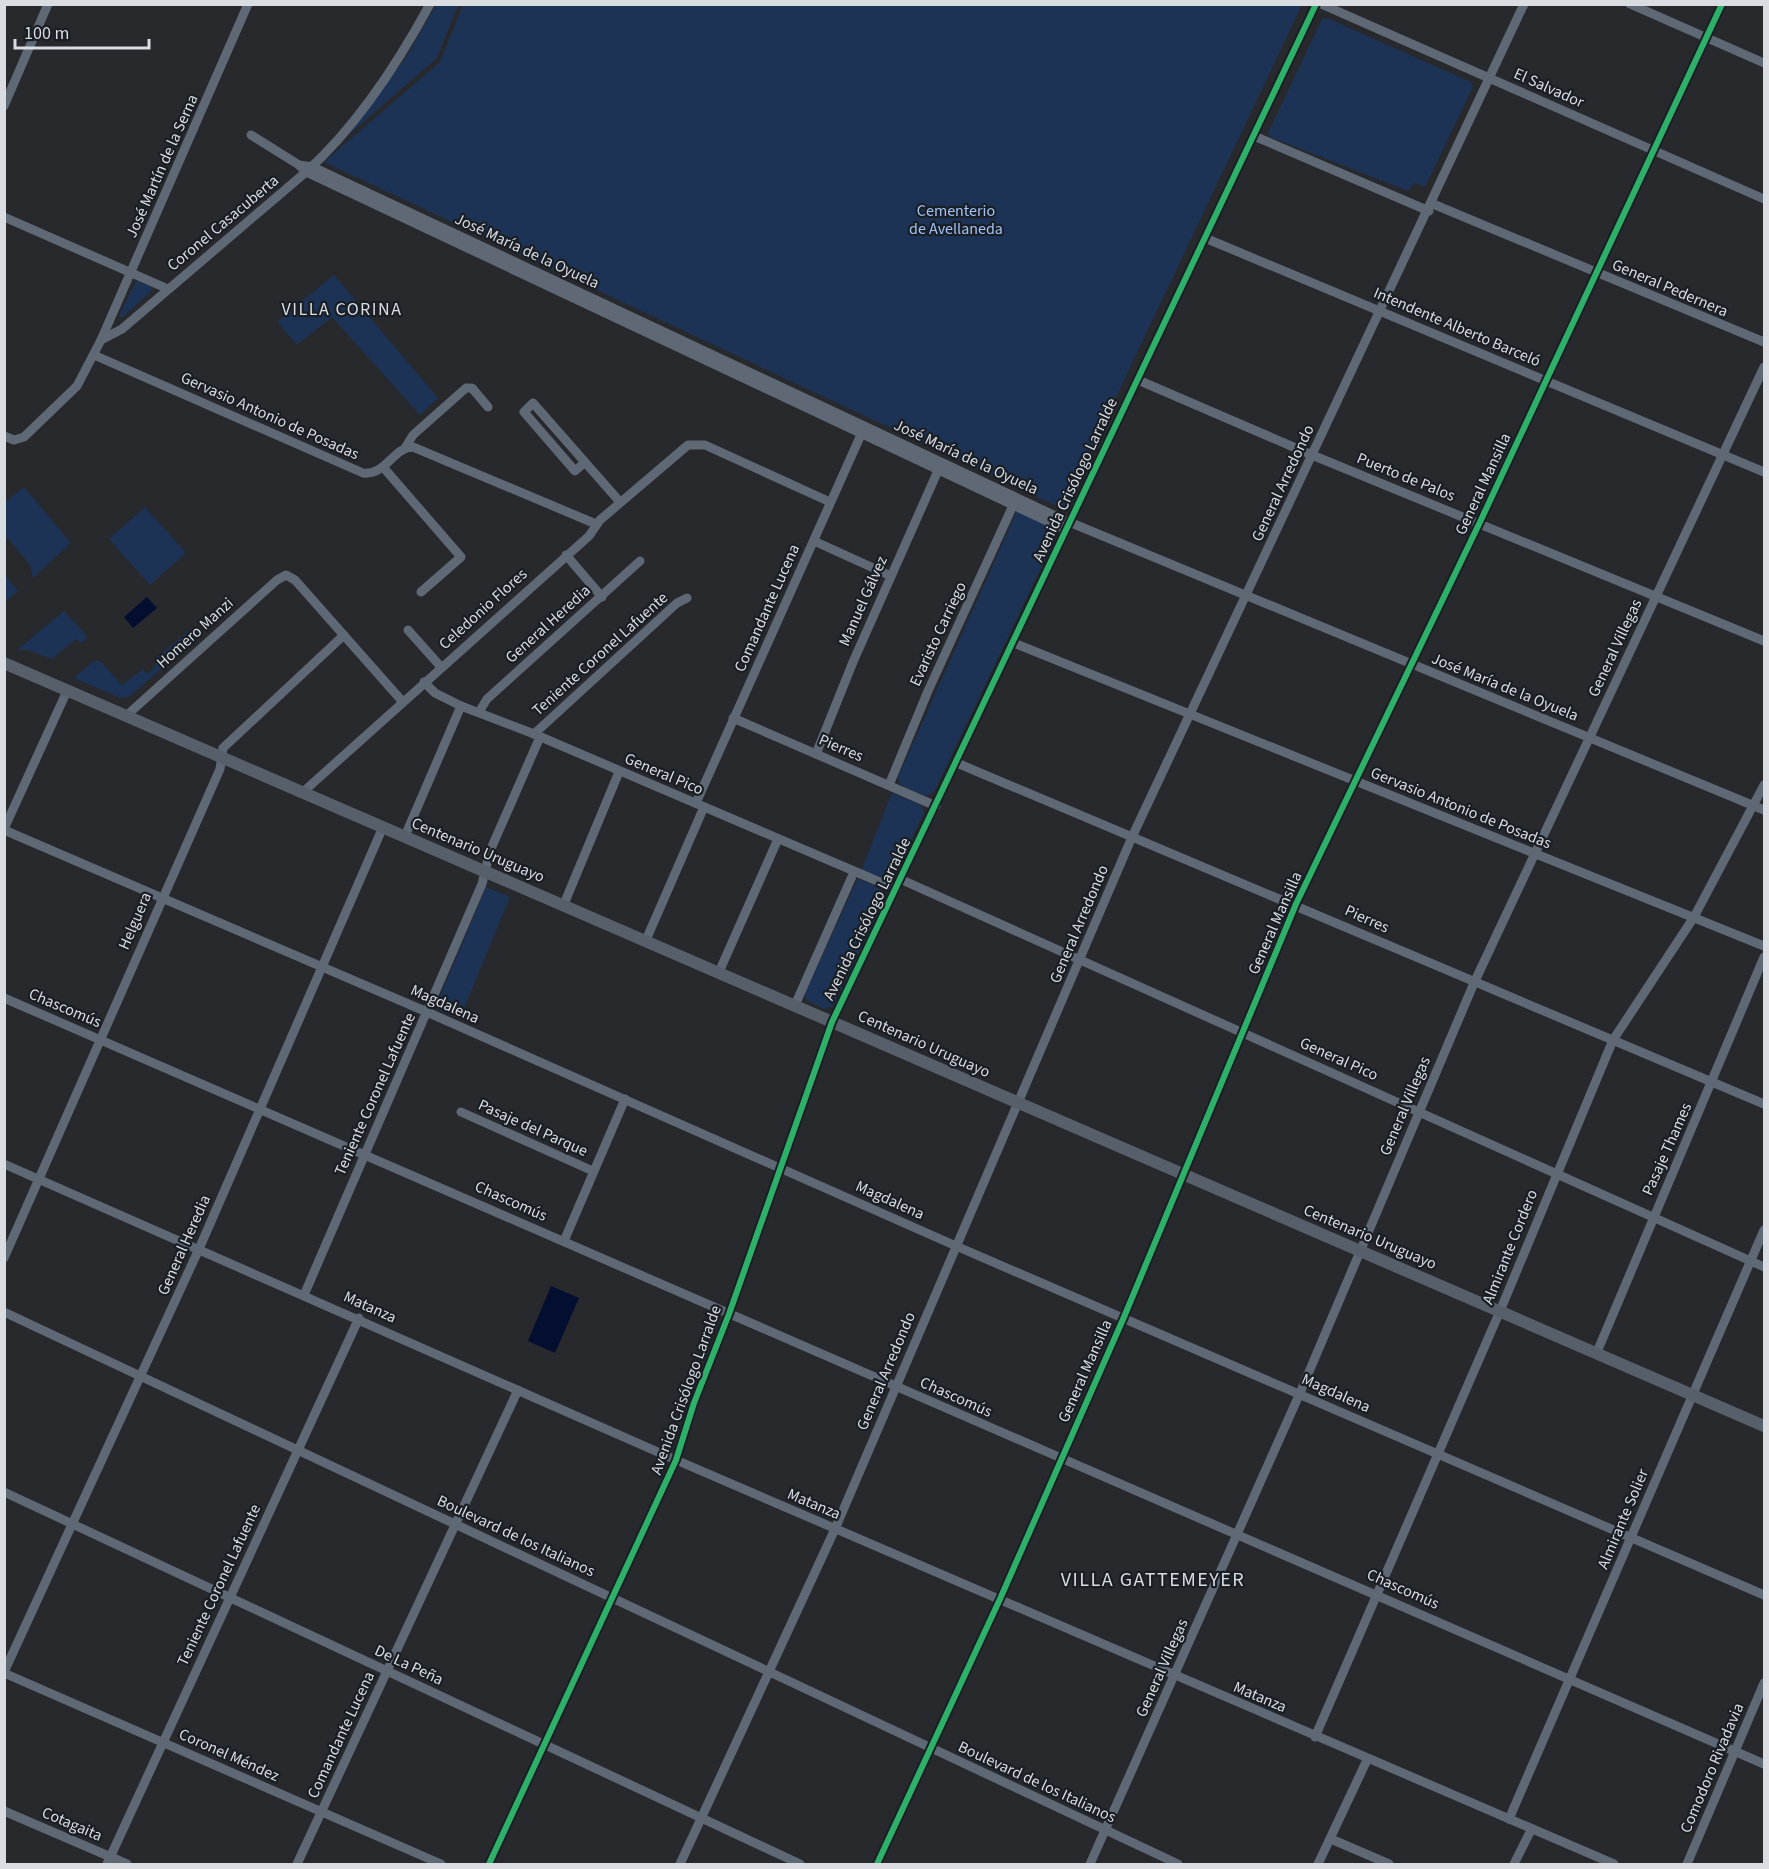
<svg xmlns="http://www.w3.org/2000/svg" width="1769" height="1869" viewBox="0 0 1769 1869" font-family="'Source Sans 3',sans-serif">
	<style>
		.green { fill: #1d3355 }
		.water { fill: #040e31 }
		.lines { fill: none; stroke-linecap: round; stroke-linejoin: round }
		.minor { stroke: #5f6875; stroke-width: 9 }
		.major { stroke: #575f6a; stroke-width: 12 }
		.cycleway-casing { stroke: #1a1f26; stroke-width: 10 }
		.cycleway { stroke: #2db169; stroke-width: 6 }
		.labels { text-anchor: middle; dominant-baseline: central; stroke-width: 4.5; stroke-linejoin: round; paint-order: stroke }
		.street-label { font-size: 16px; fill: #d9dce1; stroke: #1a1f26 }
		.park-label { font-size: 16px; fill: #a1c2f5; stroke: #1a1f26 }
		.neighbourhood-label { font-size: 18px; letter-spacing: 1.5px; fill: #d9dce1; stroke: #1a1f26 }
		.quarter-label { font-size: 20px; letter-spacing: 1.5px; fill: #d9dce1; stroke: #1a1f26 }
	</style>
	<rect width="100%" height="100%" fill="#27292c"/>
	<g class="green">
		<polygon points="436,5 458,5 437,58 339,143 405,59"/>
		<polygon points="463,5 463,4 1302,5 1063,509 324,162 440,62"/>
		<polygon points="1327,18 1471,82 1473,87 1425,187 1414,183 1408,191 1270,137 1268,133 1322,19"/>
		<polygon points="334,275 438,398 420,415 332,317 297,345 277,322"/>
		<polygon points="136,281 152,287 151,291 122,318 119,316"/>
		<polygon points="24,487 71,543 33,578 30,565 5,535 5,502"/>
		<polygon points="145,507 186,553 150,585 109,539"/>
		<polygon points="1017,511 1056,530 1057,534 934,792 926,796 901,786 898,777"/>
		<polygon points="5,575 18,591 5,602 4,602"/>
		<polygon points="64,611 88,637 81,643 76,639 52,659 27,650 17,650"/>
		<polygon points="191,629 198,636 129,697 120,698 74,678 94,661 100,661 122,685 143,669 147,674 155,667 155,659"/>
		<polygon points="892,793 921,805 924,812 894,876 888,879 861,871"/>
		<polygon points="858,878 882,890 885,899 833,1006 825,1009 806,1000 804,995"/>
		<polygon points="486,887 510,897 460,1018 435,1008"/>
	</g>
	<g class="water">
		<polygon points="147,597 157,608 133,628 124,617"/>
		<polygon points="551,1286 579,1298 555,1353 528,1341"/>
	</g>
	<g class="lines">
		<g class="minor">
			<polyline points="1321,4 1764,199"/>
			<polyline points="1630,4 1764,63"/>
			<polyline points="4,106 48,4"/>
			<polyline points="251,135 299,165 306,172 1066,530"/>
			<polyline points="1254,136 1429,211"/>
			<polyline points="299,165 313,167 1062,519 1764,810"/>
			<polyline points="1433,204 1764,342"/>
			<polyline points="4,217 168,289"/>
			<polyline points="1205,238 1764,472"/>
			<polyline points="101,340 248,4"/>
			<path d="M 94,355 L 363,473 C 386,476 393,447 413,447 L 596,524"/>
			<polyline points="1138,380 1312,455 1764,641"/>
			<path d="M 4,436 L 14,440 L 24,437 L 77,386 L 101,340 L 122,329 L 306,172 C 357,126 397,65 430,4"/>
			<polyline points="405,448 413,435 466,388 472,388 488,407"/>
			<polyline points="585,462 575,471 524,412 533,403 620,502"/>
			<polyline points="383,467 461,557 421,592"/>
			<polyline points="814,541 891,576"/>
			<polyline points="566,555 602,597"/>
			<polyline points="408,630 441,667"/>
			<polyline points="1014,643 1764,946"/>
			<polyline points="424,682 435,693 461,706 534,734 896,889"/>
			<polyline points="479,712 487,699 640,561"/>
			<polyline points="126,716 277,580 286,575 295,580 402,701"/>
			<polyline points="733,718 936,806"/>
			<polyline points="534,734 677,603 687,598"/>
			<polyline points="816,754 853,662 941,464"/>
			<polyline points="957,763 1764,1104"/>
			<polyline points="889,785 928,691 1016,499"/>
			<polyline points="303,792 589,536 600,520 688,445 705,445 830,502"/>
			<polyline points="696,803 864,428"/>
			<polyline points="4,829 67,691"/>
			<polyline points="4,830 427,1012 956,1246 1764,1595"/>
			<polyline points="405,836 461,706"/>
			<polyline points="900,879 1764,1267"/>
			<polyline points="564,904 619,772"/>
			<polyline points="646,940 704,807"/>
			<polyline points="719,972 778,839"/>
			<polyline points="4,998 1764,1764"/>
			<polyline points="795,1005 854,872"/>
			<polyline points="461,1112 593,1171"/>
			<polyline points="4,1164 676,1460 1614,1864"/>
			<polyline points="564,1241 625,1099"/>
			<polyline points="4,1258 220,769 223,748 344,635"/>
			<polyline points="304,1295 482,884 490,851 540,737"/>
			<polyline points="4,1312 1178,1864"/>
			<polyline points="1597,1352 1764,957"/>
			<polyline points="4,1492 800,1864"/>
			<polyline points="4,1672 199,1249 383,827"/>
			<polyline points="4,1673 441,1864"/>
			<polyline points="1315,1737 1500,1311 1613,1040 1694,917 1764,785"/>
			<polyline points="4,1811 127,1864"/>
			<polyline points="1509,1819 1764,1230"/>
			<polyline points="1331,1839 1389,1864"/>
			<polyline points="107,1864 359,1318"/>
			<polyline points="297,1864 518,1390"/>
			<polyline points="489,1864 676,1460 694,1403 729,1314 832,1022 1316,4"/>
			<polyline points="680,1864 835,1529 1132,837 1524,4"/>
			<polyline points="877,1864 1000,1599 1124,1317 1296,904 1480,522 1722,4"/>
			<polyline points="1090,1864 1300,1393 1474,983 1764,367"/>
			<polyline points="1318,1864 1367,1760"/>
			<polyline points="1514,1864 1531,1830"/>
			<polyline points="1687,1864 1764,1683"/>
		</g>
		<polyline class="major" points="4,663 1764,1426"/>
		<defs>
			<g id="cycleway">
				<polyline points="489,1864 676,1460 694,1403 729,1314 832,1022 1316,4"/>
				<polyline points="877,1864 1000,1599 1124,1317 1296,904 1480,522 1722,4"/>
			</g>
		</defs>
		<use href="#cycleway" class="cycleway-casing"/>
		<use href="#cycleway" class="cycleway"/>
	</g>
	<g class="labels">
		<g class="street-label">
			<text transform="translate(1549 88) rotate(24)">El Salvador</text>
			<text transform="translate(162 166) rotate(-66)">José Martín de la Serna</text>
			<text transform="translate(223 223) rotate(-40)">Coronel Casacuberta</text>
			<text transform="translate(527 251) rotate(25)">José María de la Oyuela</text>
			<text transform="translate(1670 288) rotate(23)">General Pedernera</text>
			<text transform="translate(1457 327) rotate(23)">Intendente Alberto Barceló</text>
			<text transform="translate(270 416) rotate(24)">Gervasio Antonio de Posadas</text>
			<text transform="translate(966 457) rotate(25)">José María de la Oyuela</text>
			<text transform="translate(1406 477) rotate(22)">Puerto de Palos</text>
			<text transform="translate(1075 480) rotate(-65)">Avenida Crisólogo Larralde</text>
			<text transform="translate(1283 483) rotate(-65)">General Arredondo</text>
			<text transform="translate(1483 484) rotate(-65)">General Mansilla</text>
			<text transform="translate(863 601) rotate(-66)">Manuel Gálvez</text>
			<text transform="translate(767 608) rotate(-66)">Comandante Lucena</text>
			<text transform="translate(483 609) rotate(-42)">Celedonio Flores</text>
			<text transform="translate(548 624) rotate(-42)">General Heredia</text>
			<text transform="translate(195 633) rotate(-42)">Homero Manzi</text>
			<text transform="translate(938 634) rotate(-65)">Evaristo Carriego</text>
			<text transform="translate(1615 648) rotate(-65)">General Villegas</text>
			<text transform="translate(600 654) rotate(-42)">Teniente Coronel Lafuente</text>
			<text transform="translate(1505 687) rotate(22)">José María de la Oyuela</text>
			<text transform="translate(841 748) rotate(23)">Pierres</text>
			<text transform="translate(664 774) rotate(23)">General Pico</text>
			<text transform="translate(1461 808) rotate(22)">Gervasio Antonio de Posadas</text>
			<text transform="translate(478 850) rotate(23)">Centenario Uruguayo</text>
			<text transform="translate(867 919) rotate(-64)">Avenida Crisólogo Larralde</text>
			<text transform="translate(1367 919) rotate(24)">Pierres</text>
			<text transform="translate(135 921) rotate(-67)">Helguera</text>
			<text transform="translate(1275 923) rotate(-66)">General Mansilla</text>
			<text transform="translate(1079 924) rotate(-67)">General Arredondo</text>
			<text transform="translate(445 1004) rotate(24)">Magdalena</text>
			<text transform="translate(65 1008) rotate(23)">Chascomús</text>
			<text transform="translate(924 1044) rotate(24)">Centenario Uruguayo</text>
			<text transform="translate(1339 1059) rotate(24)">General Pico</text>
			<text transform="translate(375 1094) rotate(-66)">Teniente Coronel Lafuente</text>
			<text transform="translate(1405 1106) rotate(-67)">General Villegas</text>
			<text transform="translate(533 1128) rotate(24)">Pasaje del Parque</text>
			<text transform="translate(1667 1149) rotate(-66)">Pasaje Thames</text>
			<text transform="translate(890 1200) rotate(24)">Magdalena</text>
			<text transform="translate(511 1201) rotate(24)">Chascomús</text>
			<text transform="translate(1370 1237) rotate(23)">Centenario Uruguayo</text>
			<text transform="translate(184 1245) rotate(-66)">General Heredia</text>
			<text transform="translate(1510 1247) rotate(-68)">Almirante Cordero</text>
			<text transform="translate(370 1307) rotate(24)">Matanza</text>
			<text transform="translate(886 1371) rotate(-67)">General Arredondo</text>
			<text transform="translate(1085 1371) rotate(-66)">General Mansilla</text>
			<text transform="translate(686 1390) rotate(-70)">Avenida Crisólogo Larralde</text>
			<text transform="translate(1336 1393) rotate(24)">Magdalena</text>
			<text transform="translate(956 1397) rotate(24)">Chascomús</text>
			<text transform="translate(814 1504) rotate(23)">Matanza</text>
			<text transform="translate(1623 1519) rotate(-67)">Almirante Solier</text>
			<text transform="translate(516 1536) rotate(25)">Boulevard de los Italianos</text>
			<text transform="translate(219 1585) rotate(-65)">Teniente Coronel Lafuente</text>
			<text transform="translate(1403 1589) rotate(24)">Chascomús</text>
			<text transform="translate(409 1665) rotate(25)">De La Peña</text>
			<text transform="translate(1162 1668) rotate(-66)">General Villegas</text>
			<text transform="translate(1260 1697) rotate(23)">Matanza</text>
			<text transform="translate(341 1735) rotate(-65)">Comandante Lucena</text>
			<text transform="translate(229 1755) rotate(24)">Coronel Méndez</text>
			<text transform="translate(1712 1768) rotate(-67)">Comodoro Rivadavia</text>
			<text transform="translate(1037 1782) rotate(25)">Boulevard de los Italianos</text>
			<text transform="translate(72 1824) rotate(23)">Cotagaita</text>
		</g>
		<g class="park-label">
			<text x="956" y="211">Cementerio<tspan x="956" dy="18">de Avellaneda</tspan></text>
		</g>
		<g class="neighbourhood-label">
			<text x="342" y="309">VILLA CORINA</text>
		</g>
		<g class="quarter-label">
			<text x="1153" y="1580">VILLA GATTEMEYER</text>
		</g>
	</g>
	<rect width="1769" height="1869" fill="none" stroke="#d9dce1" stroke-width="12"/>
	<path d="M15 39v9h134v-9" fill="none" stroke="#d9dce1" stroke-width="3"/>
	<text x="24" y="39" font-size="18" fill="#d9dce1" stroke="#1a1f26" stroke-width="4.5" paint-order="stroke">100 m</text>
</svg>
